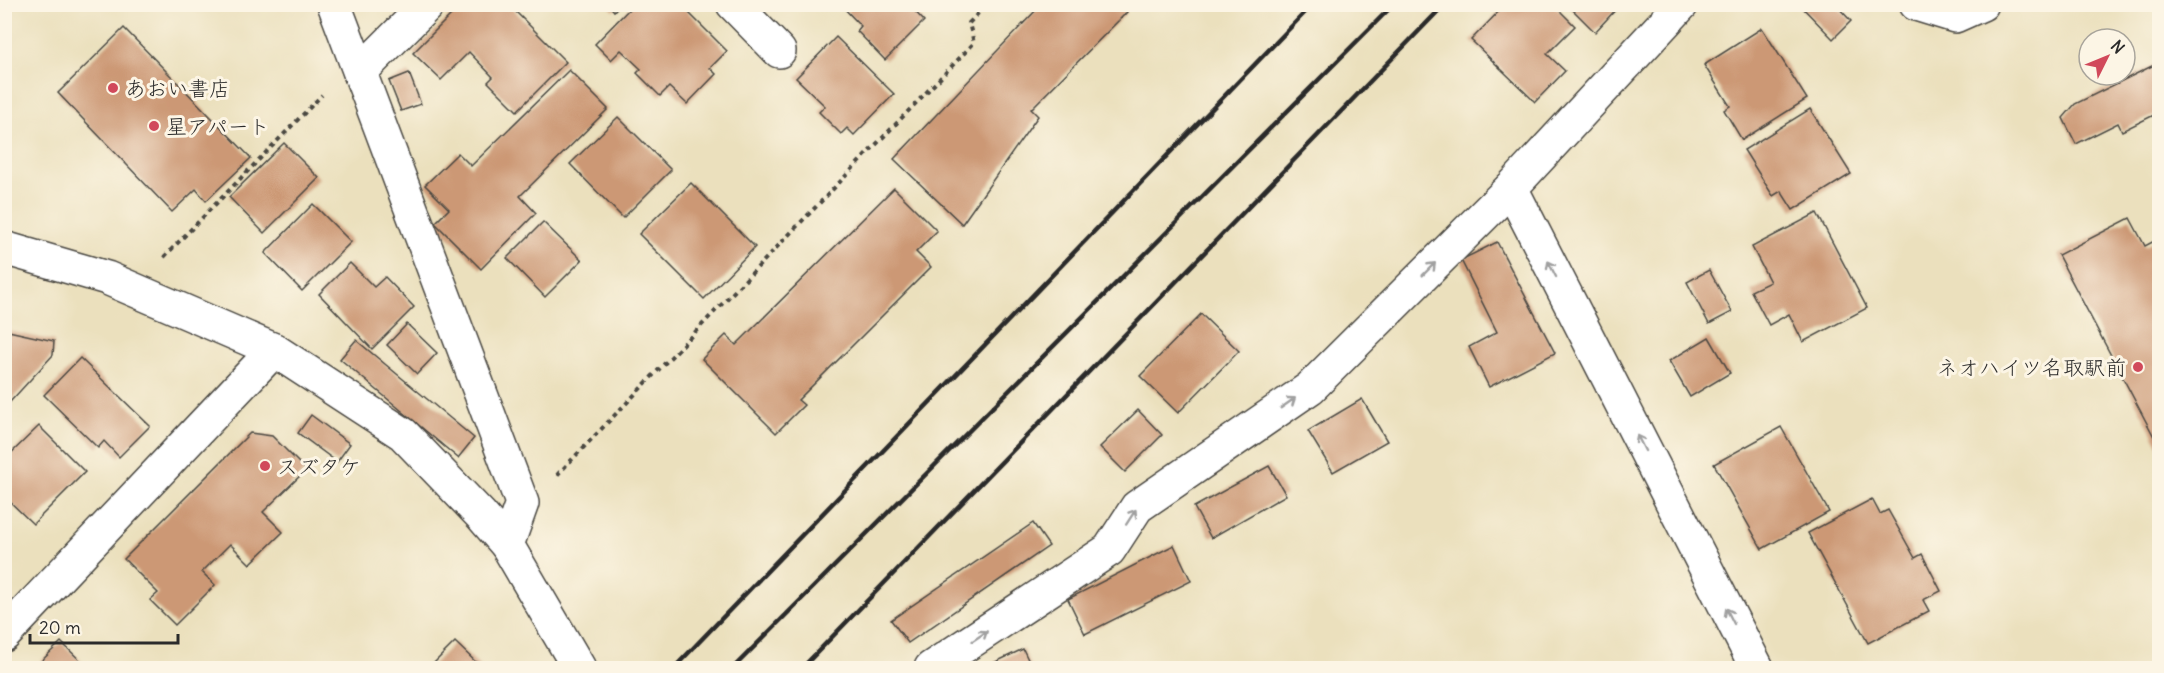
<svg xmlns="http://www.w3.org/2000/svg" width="2164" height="673" viewBox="0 0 2164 673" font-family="Delius,'Klee One',sans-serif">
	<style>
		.building { fill: #cc9874 }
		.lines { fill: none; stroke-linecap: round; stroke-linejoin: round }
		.minor-casing { stroke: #484641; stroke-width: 36 }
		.path { stroke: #484641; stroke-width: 4; stroke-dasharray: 4.5 4.5; stroke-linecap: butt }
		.minor { stroke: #fff; stroke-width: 33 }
		.rail { stroke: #2b2b2b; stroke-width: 4.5 }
		.oneway { stroke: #a0a0a0 }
		.poi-dot { fill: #d1495b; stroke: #fcf5e5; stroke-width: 2 }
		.labels { text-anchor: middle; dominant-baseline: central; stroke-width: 6; stroke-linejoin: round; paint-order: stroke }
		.poi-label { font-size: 21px; fill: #2b2b2b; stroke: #fcf5e5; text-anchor: start }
	</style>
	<rect width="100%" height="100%" fill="#fcf5e5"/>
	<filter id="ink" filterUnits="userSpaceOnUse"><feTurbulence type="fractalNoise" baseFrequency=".0167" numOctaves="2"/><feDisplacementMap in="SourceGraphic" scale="12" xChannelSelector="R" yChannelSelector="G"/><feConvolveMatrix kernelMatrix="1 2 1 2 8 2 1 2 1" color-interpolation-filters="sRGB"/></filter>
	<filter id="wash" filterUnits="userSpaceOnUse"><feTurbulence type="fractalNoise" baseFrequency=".008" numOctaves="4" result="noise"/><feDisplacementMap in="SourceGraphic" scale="24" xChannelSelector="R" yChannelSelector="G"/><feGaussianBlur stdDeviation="1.35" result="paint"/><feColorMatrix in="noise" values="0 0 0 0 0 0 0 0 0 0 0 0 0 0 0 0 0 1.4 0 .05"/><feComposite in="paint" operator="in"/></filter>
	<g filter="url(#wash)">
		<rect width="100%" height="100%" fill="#ebe0bd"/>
		<g id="blocks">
			<g class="building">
				<polygon points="462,4 508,4 566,62 517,111 488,82 493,77 469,52 441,80 413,53"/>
				<polygon points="608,4 620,4 614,11"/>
				<polygon points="634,4 680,4 727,51 710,68 716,74 687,104 669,87 660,96 637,73 641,69 621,50 611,60 595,44"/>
				<polygon points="840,4 908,4 924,21 885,60 857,31 861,26"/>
				<polygon points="1506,4 1553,4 1575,26 1547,54 1565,71 1535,102 1471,40"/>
				<polygon points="1567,4 1621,4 1595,32"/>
				<polygon points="1799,4 1835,4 1851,21 1833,39"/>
				<polygon points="1041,5 1119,5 1127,12 1031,109 1038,116 962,224 894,159"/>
				<polygon points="124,28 251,158 206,201 196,189 172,212 58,93"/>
				<polygon points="1762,28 1807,99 1742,140 1724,110 1730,106 1704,65"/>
				<polygon points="836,37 894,94 854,135 847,128 841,134 819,112 825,106 796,78"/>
				<polygon points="2160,62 2160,112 2122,131 2118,123 2076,144 2063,118 2075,104"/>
				<polygon points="569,70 608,109 520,196 536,213 481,269 435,223 449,209 425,185 458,153 471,166"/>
				<polygon points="409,73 421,104 401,111 389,81"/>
				<polygon points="1810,109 1851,174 1793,210 1781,191 1773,196 1744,150"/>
				<polygon points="618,117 671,170 623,218 570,164"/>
				<polygon points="284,143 319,178 264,233 229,197"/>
				<polygon points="691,183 755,247 704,299 639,234"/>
				<polygon points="894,188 937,231 916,252 931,267 798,400 804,405 776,433 702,359 726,335 736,345"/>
				<polygon points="313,204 351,242 302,291 265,253"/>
				<polygon points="1817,213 1867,308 1803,342 1789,314 1769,325 1751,291 1770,282 1752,247"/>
				<polygon points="2130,218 2145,246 2160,238 2160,271 2153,274 2160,286 2160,448 2058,255"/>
				<polygon points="543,222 582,260 545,297 507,258"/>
				<polygon points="1497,242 1555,353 1489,387 1469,347 1497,332 1461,260"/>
				<polygon points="350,263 374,287 385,277 414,307 372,349 319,294"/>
				<polygon points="1709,270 1732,312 1709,324 1687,282"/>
				<polygon points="1201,314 1239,351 1178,413 1140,376"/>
				<polygon points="407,324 437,353 417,374 387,345"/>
				<polygon points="4,330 54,341 53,355 10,402 4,401"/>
				<polygon points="1709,337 1730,373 1690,397 1669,361"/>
				<polygon points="356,340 474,438 458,458 340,359"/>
				<polygon points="80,358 150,426 119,457 104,441 98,448 44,395"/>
				<polygon points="1362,399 1387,441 1333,472 1308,431"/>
				<polygon points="1138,410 1162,435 1125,472 1100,447"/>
				<polygon points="311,415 350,444 337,462 298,433"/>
				<polygon points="39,426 85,472 33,524 4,496 4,460"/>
				<polygon points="1781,427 1829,512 1762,549 1714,464"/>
				<polygon points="250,433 272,436 306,470 263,512 283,532 250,564 230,544 202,572 215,585 175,625 150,600 158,593 124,559"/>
				<polygon points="1269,466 1286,495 1211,538 1194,507"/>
				<polygon points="1872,499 1880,514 1888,510 1915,558 1922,554 1941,591 1923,600 1929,611 1868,643 1808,533"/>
				<polygon points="1033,523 1049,546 908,643 891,620"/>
				<polygon points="1174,545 1191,581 1085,634 1068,599"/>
				<polygon points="61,642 88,668 34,668"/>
				<polygon points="455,642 482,668 429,668"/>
				<polygon points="1023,649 1032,668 983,668"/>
				<polygon points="2160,661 2160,668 2146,668"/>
			</g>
		</g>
	</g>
	<g filter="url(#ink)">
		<use href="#blocks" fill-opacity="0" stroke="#484641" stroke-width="1.5"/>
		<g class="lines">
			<defs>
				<g id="minor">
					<polyline points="334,4 522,503 507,545"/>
					<polyline points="733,4 779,51"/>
					<polyline points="1916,4 1955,16 1982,4"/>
					<polyline points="360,72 428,4"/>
					<polyline points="1511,188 1757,668"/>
					<polyline points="4,248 107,278 274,350 403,434 481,515 507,545 579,668"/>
					<polyline points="4,635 274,350"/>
					<polyline points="931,668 1109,550 1137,507 1310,388 1511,188 1682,4"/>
				</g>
			</defs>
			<use href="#minor" class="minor-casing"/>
			<g class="path">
				<polyline points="164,257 322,95"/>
				<polyline points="557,475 974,43 969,23 987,4"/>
			</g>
			<use href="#minor" class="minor"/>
			<g class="rail">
				<polyline points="674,668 1313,4"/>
				<polyline points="733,668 1394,4"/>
				<polyline points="802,668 1445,4"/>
			</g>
		</g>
		<defs><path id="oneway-shaft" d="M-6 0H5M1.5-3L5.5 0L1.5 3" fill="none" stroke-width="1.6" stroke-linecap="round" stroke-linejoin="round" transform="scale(1.5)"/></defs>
		<g class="oneway">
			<use href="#oneway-shaft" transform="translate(1429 269) rotate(-45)"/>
			<use href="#oneway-shaft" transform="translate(1552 269) rotate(-117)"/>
			<use href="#oneway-shaft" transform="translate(1288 403) rotate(-35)"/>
			<use href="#oneway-shaft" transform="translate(1641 443) rotate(-117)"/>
			<use href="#oneway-shaft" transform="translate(1131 517) rotate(-57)"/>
			<use href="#oneway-shaft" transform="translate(1730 616) rotate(-117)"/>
			<use href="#oneway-shaft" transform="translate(980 636) rotate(-34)"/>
		</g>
	</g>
	<g class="poi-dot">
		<circle cx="113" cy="88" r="6"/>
		<circle cx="154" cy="126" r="6"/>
		<circle cx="2138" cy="367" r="6"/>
		<circle cx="265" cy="466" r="6"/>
	</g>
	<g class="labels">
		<g class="poi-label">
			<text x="125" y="88">あおい書店</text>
			<text x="166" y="126">星アパート</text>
			<text x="2126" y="367" text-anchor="end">ネオハイツ名取駅前</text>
			<text x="277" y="466">スズタケ</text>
		</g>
	</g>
	<rect width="2164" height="673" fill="none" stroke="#fcf5e5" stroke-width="24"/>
	<g transform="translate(2107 57) rotate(47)"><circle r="28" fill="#fcf5e5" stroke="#a8a49b" stroke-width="1.5"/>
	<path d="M0-4.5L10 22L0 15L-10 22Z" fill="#d1495b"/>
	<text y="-9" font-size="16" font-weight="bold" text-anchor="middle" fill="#2b2b2b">N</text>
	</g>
	<path d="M30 634v9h148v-9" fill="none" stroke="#2b2b2b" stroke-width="3"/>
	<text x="39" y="634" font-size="18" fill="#2b2b2b" stroke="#fcf5e5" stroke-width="4.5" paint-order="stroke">20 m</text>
</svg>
